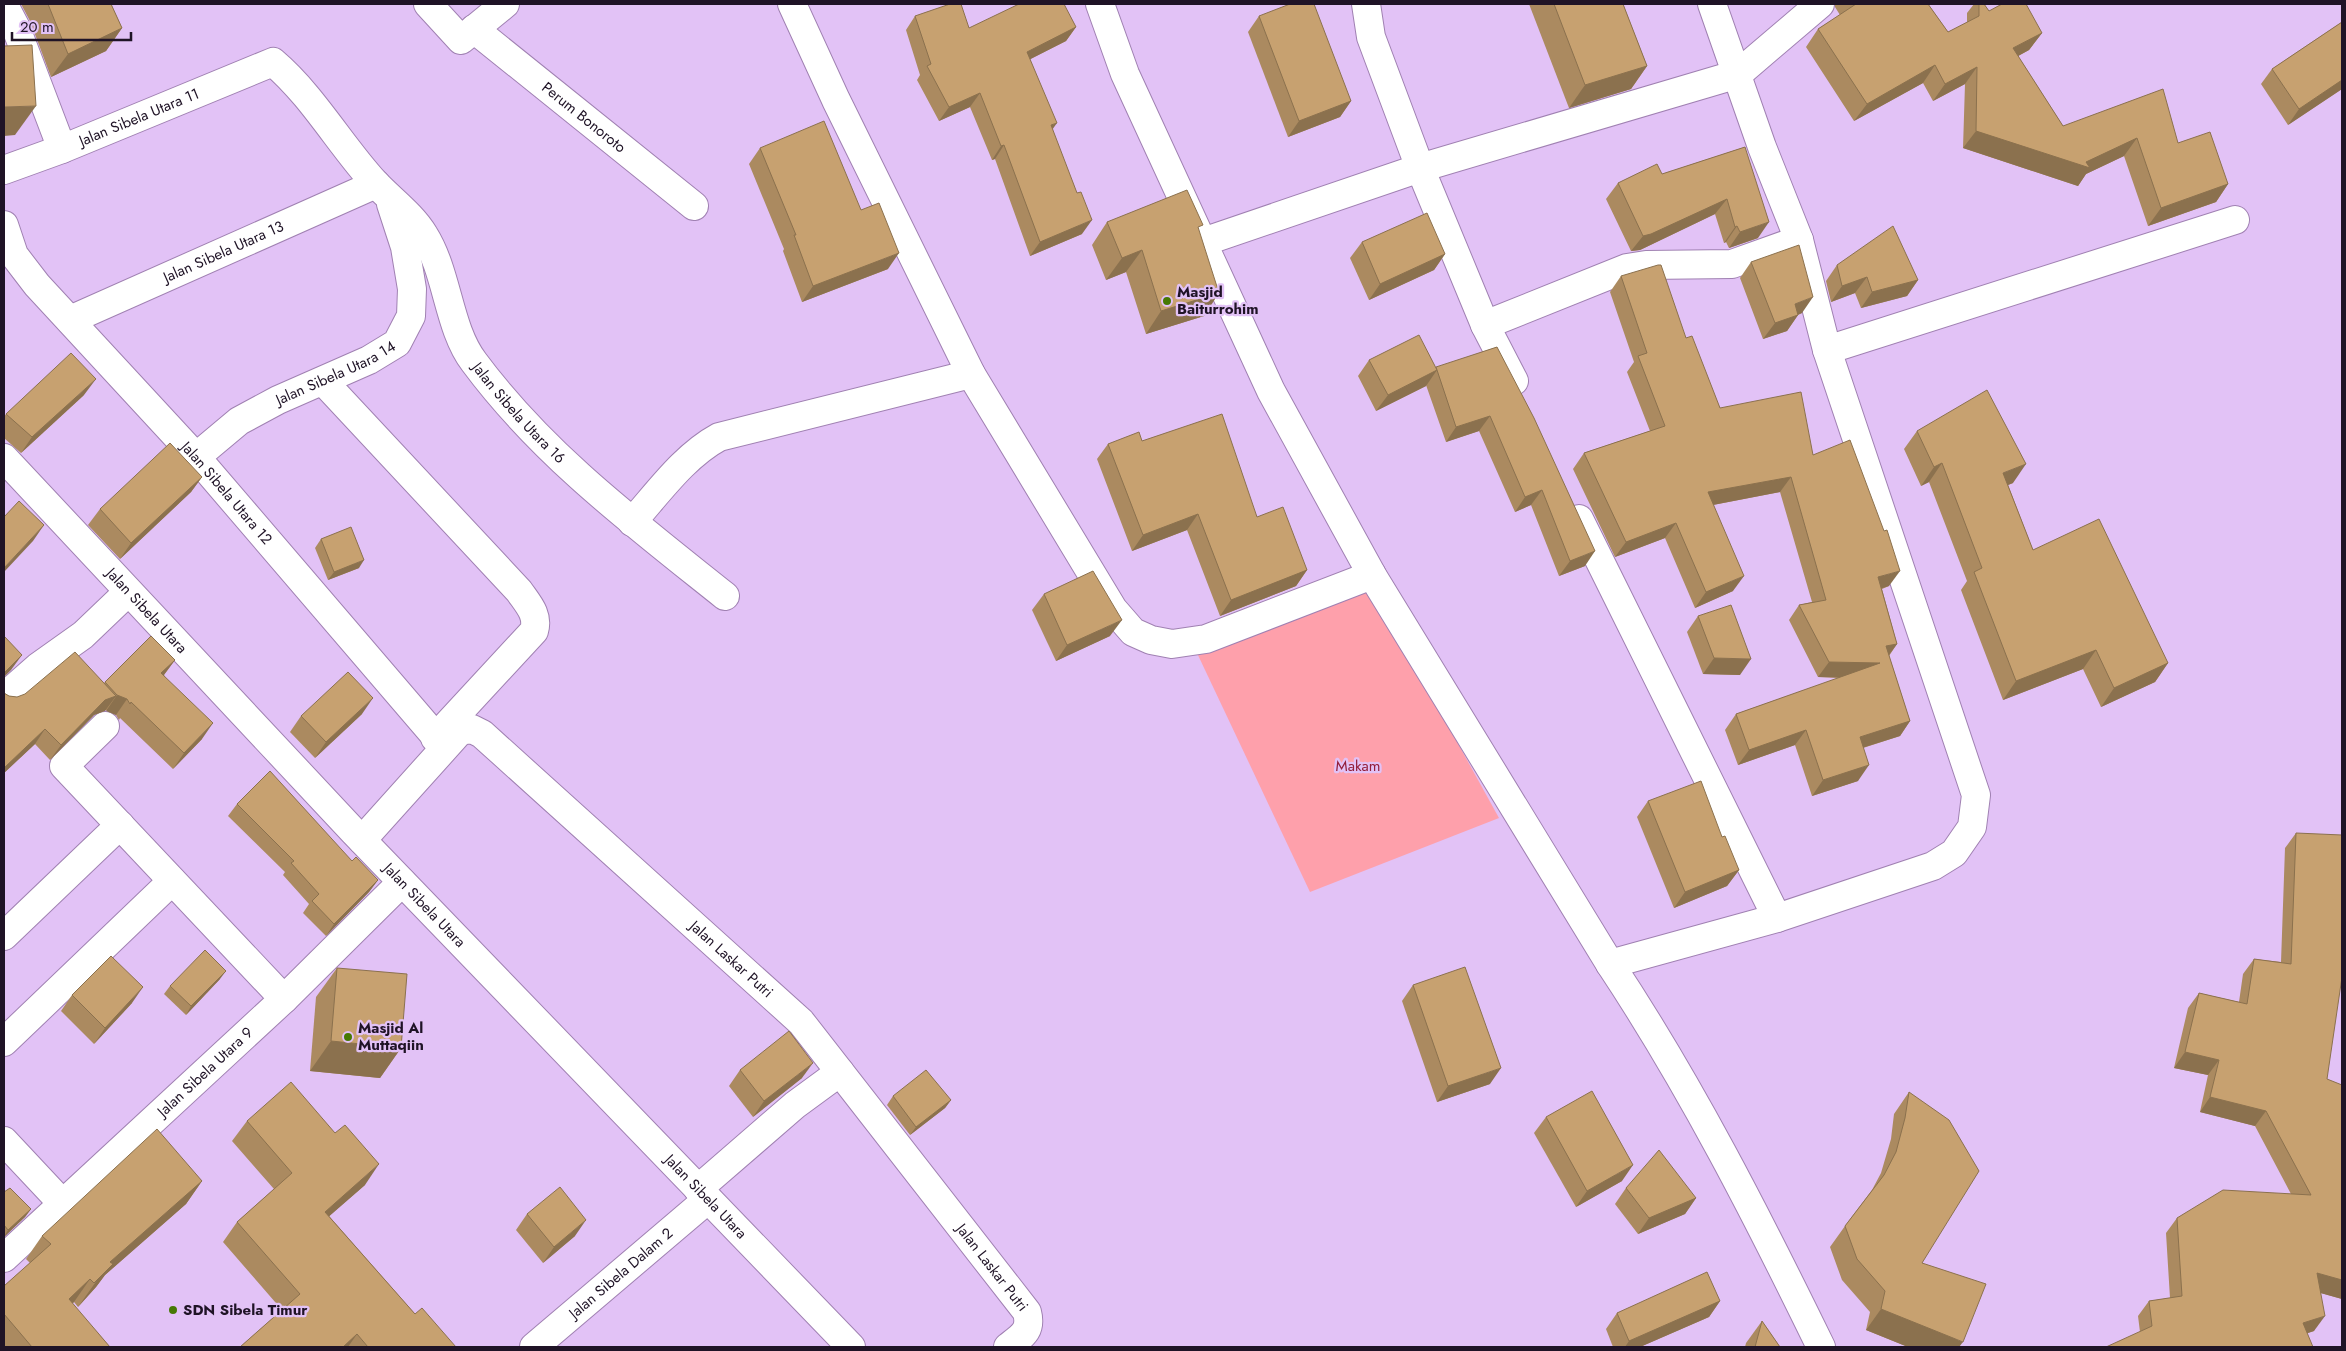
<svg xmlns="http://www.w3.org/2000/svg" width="2346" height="1351" viewBox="0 0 2346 1351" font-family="Jost,sans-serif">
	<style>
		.green { fill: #fea0ab }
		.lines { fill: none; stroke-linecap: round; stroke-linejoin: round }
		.minor-casing { stroke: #a081b2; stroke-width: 30 }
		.minor { stroke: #fff; stroke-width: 28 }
		.wall { fill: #ab8a60 }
		.shaded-wall { fill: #8b714e }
		.building { fill: #c7a170; stroke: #8b714e }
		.poi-dot { fill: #467904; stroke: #e2c2f6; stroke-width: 2 }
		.labels { text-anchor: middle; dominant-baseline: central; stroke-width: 4.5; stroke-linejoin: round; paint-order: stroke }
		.street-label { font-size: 15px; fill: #1f1326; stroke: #e2c2f6 }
		.poi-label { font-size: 15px; font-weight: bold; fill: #1f1326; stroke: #e2c2f6; text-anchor: start }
		.park-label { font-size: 15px; fill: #931e3b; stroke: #e2c2f6 }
	</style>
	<rect width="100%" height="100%" fill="#e2c2f6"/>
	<polygon class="green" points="1369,582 1499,818 1310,892 1197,653"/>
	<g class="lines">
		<defs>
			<g id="minor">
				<polyline points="428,4 461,40 505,4"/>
				<polyline points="792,4 836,100 971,374 1113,609 1133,632 1151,640 1172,644 1206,639 1372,575"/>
				<path d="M 1100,4 L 1125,74 L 1271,391 L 1372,575 L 1610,964 C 1691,1086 1757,1216 1821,1347"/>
				<polyline points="1366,4 1371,37 1420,168 1485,325 1514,381"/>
				<polyline points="4,5 16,28 62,149"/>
				<path id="s1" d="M 474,29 L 694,206"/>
				<path id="s2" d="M 4,170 L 62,149 L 273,62 C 313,96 340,145 375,183 C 391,200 412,215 424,235 C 448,273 448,328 474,362 C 543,455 635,524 725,596"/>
				<path id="s3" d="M 4,225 L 14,255 L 37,285 L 196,457 L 436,737"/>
				<polyline points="1203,242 1420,168 1738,74 1820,4"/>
				<path id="s4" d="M 70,320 L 376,184"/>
				<polyline points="1485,325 1627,268 1646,265 1732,264 1799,240"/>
				<polyline points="1827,350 2235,220"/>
				<path d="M 323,381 L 519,591 C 528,604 539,615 534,631 L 435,738"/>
				<path id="s5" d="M 196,457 L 239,421 L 278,400 L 369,360 L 397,343 L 411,316 L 412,289 L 405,247 L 391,204"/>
				<path id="s6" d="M 4,458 L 354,832 L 851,1347"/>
				<polyline points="1579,519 1777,918"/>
				<path d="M 632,522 C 658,493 684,456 719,437 L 971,374"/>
				<polyline points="4,697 38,667 83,635 128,592"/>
				<polyline points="105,726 64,766 284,999"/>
				<path id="s7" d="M 362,840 L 460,731 L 472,729 L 482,734 L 801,1022 L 1027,1312 C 1032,1331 1022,1336 1008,1347"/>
				<polyline points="4,936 120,825"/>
				<polyline points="1610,964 1777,918 1933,866 1954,853 1972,827 1976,795 1827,350 1799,240 1762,147 1712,4"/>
				<polyline points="4,1042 172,881"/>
				<polyline points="4,1141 63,1204"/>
				<polyline points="698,1189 795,1105 840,1072"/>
				<path id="s8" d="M 4,1258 L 284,999 L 402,882"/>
				<path id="s9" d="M 534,1347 L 708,1199"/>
			</g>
		</defs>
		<use href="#minor" class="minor-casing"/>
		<use href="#minor" class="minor"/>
	</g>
	<g class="wall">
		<polygon points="21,4 111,4 122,28 106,51 51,77 30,21"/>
		<polygon points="1529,4 1623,4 1647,66 1631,89 1569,108"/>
		<polygon points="1835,4 1928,4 1948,32 1967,23 1967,13 1974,4 1984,4 1989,11 2042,33 2029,50 2018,56 2063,126 2178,143 2228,184 2216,202 2148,226 2124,156 2086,174 2078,186 1963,148 1965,84 1933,101 1923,83 1854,121 1806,47 1818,29 1840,15 1835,7"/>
		<polygon points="915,16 969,28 1076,27 1066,41 1030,59 1052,129 1082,234 1030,256 995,159 992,160 970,107 939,121 917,80 920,75 906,30"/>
		<polygon points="1259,16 1351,101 1340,117 1288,137 1248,32"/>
		<polygon points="2342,22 2342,89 2288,125 2261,84 2272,69"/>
		<polygon points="1745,147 1758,238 1729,248 1726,242 1724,243 1715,214 1640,250 1631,251 1606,199 1618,183 1662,174"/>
		<polygon points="760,148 888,269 802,302 783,251 784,249 749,164"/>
		<polygon points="1107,222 1199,231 1204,316 1146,334 1126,272 1106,280 1092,245"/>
		<polygon points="1362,242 1445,254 1434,270 1369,300 1350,258"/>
		<polygon points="1751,262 1802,313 1798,315 1787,331 1763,339 1740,278"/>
		<polygon points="1837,265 1918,280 1907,296 1861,308 1855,293 1831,302 1826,281"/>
		<polygon points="1621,276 1686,338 1720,408 1813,455 1889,586 1882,589 1897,644 1889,656 1910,721 1900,736 1863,748 1858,781 1812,796 1795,745 1738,765 1725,730 1736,714 1839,678 1818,677 1789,620 1799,605 1812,602 1780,492 1713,505 1733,591 1695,608 1665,538 1615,557 1573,469 1584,453 1650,431 1627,372 1634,362 1610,292"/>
		<polygon points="1497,347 1585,566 1559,576 1531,505 1515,512 1479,431 1446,442 1426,385 1426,386 1376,411 1358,376 1369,360 1436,368"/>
		<polygon points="84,395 21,453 4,438 4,417 6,414"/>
		<polygon points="1917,431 2013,483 2008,485 2033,550 2168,663 2155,682 2101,707 2083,669 2003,700 1961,590 1967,581 1929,482 1921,486 1904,449"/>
		<polygon points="1142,441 1257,517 1307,570 1296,586 1220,616 1187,530 1132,551 1097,459 1108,444"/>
		<polygon points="202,477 191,492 120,559 88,525 100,509"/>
		<polygon points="321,539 359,568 328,580 315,548"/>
		<polygon points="1044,594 1110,636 1056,661 1032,610"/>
		<polygon points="1698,616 1740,675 1703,674 1687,632"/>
		<polygon points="151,636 175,660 164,675 202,739 173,769 120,718 119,720 116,715 106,710 94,715 50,760 35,744 4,773 4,693 9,696 17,697 104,683"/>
		<polygon points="362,714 315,758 290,732 301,716"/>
		<polygon points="1648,801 1722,837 1739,870 1727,886 1674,908 1637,817"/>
		<polygon points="237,804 352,861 378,880 369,892 326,936 303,913 309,904 283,875 285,872 228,816"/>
		<polygon points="2296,833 2327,1079 2342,1299 2321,1293 2314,1331 2308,1333 2140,1332 2138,1316 2149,1301 2170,1298 2166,1233 2177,1218 2291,1194 2255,1126 2200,1112 2208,1075 2174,1068 2188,1008 2199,993 2239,1002 2243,974 2254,959 2281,962 2285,848"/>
		<polygon points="337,968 401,1048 380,1078 310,1071 316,997"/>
		<polygon points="220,979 186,1015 164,994 170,986"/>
		<polygon points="1413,985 1490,1084 1437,1102 1402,1001"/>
		<polygon points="72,995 132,1003 94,1044 61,1011"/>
		<polygon points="740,1070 802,1078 753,1117 729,1086"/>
		<polygon points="1909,1092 1922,1263 1959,1347 1908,1347 1866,1330 1870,1312 1842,1280 1830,1247 1845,1226 1872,1190 1881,1173 1891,1139 1894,1114"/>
		<polygon points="893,1096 951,1100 945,1108 910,1135 887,1105"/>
		<polygon points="1546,1117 1622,1181 1576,1207 1534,1133"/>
		<polygon points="247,1121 365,1185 329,1216 415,1314 456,1347 240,1347 282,1310 223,1242 237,1222 274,1189 232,1141"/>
		<polygon points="202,1181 186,1204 105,1275 96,1287 78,1307 74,1302 72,1304 110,1347 4,1347 4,1286 30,1263 26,1259 42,1236"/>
		<polygon points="1626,1188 1696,1198 1685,1214 1638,1234 1615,1204"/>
		<polygon points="4,1192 31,1209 25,1217 4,1237"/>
		<polygon points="527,1214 575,1236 543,1263 516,1230"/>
		<polygon points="1720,1301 1709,1317 1640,1347 1613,1347 1606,1329 1617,1313"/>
		<polygon points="1762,1321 1780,1347 1745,1347 1746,1343"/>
	</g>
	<g class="shaded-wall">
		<polygon points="1076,27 1066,41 1017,66 1027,52"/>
		<polygon points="122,28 106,51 51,77 68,54"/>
		<polygon points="2042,33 2029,50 2000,66 2013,48"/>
		<polygon points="1935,65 1923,83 1854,121 1867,104"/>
		<polygon points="1647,66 1631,89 1569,108 1585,85"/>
		<polygon points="1977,67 1965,84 1933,101 1945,84"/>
		<polygon points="2342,80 2342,89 2288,125 2299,109"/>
		<polygon points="980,93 970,107 939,121 949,107"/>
		<polygon points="1351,101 1340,117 1288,137 1299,121"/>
		<polygon points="36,106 15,135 4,136 4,107"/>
		<polygon points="1057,123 1047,137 1051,125"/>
		<polygon points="1976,131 2137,138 2124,156 2086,174 2078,186 1963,148"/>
		<polygon points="1004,145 995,159 992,160 1001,146"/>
		<polygon points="2228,184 2216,202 2148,226 2161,208"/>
		<polygon points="1727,199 1715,214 1640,250 1631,251 1643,236"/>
		<polygon points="1092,220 1082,234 1030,256 1040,242"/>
		<polygon points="1769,222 1758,238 1729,248 1740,232"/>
		<polygon points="1737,226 1726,242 1724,243 1735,227"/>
		<polygon points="1142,250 1126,272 1106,280 1122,258"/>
		<polygon points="899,253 888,269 802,302 813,286"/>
		<polygon points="1445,254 1434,270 1369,300 1380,284"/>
		<polygon points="1867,277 1855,293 1831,302 1842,286"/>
		<polygon points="1918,280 1907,296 1861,308 1872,292"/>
		<polygon points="1219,293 1204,316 1146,334 1161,311"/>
		<polygon points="1813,297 1802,313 1784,320 1795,304"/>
		<polygon points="1798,315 1787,331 1763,339 1775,323"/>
		<polygon points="1437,370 1426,386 1376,411 1388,395"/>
		<polygon points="96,379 84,395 21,453 32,437"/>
		<polygon points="1490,416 1479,431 1446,442 1456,427"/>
		<polygon points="1942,463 1929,482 1921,486 1934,467"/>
		<polygon points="2026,464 2013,483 1990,492 2003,473"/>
		<polygon points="202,477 191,492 120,559 131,543"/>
		<polygon points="1791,477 1780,492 1697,508 1708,492"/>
		<polygon points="1542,490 1531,505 1515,512 1525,497"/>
		<polygon points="1198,514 1187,530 1132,551 1143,535"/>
		<polygon points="1676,523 1665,538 1615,557 1626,542"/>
		<polygon points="44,525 33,541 4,572 4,568"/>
		<polygon points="1595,551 1585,566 1559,576 1570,561"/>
		<polygon points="364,560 359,568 328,580 334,572"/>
		<polygon points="1307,570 1296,586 1220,616 1231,600"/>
		<polygon points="1900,571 1889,586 1867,593 1878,577"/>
		<polygon points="1744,576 1733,591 1695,608 1706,592"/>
		<polygon points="1122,620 1110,636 1056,661 1067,645"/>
		<polygon points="1897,644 1886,659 1886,646"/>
		<polygon points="2096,650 2083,669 2003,700 2016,681"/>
		<polygon points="22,655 11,670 4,677 4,673"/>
		<polygon points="1714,658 1751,659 1740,675 1703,674"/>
		<polygon points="175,660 163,676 161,673"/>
		<polygon points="1829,662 1880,663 1869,678 1818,677"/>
		<polygon points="2168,663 2155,682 2101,707 2114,688"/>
		<polygon points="117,695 127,699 116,715 106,711"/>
		<polygon points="116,696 105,711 94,715 50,760 61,745 105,700"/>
		<polygon points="373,698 362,714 315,758 326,742"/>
		<polygon points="1910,721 1900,736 1849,752 1860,737"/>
		<polygon points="213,723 202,739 173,769 184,753"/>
		<polygon points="45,729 35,744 4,773 4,768"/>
		<polygon points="1806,730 1795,745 1738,765 1749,750"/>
		<polygon points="1869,765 1858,781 1812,796 1823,780"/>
		<polygon points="1739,870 1727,886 1674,908 1685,892"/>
		<polygon points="378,880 369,892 326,936 334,924"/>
		<polygon points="226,971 220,979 186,1015 191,1006"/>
		<polygon points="143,987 132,1003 94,1044 105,1028"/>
		<polygon points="331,1041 401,1048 380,1078 310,1071"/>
		<polygon points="2185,1052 2219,1060 2208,1075 2174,1068"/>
		<polygon points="813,1063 802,1078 753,1117 764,1101"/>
		<polygon points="1501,1068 1490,1084 1437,1102 1448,1086"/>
		<polygon points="2210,1097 2266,1111 2255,1126 2200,1112"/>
		<polygon points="951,1100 945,1108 910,1135 916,1127"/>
		<polygon points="379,1164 365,1185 310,1233 325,1212"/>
		<polygon points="1633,1165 1622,1181 1576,1207 1587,1191"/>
		<polygon points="202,1181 186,1204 105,1275 96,1287 78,1307 110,1262"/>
		<polygon points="1696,1198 1685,1214 1638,1234 1649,1218"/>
		<polygon points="31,1209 25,1217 4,1237 8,1230"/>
		<polygon points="586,1220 575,1236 543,1263 554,1247"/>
		<polygon points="2317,1273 2342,1280 2342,1299 2306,1289"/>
		<polygon points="90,1279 74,1302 52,1322 69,1299"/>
		<polygon points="1720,1301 1709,1317 1640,1347 1625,1347 1629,1341"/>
		<polygon points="1881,1309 1963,1342 1959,1347 1908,1347 1866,1330"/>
		<polygon points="2325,1316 2314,1331 2292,1338 2303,1323"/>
		<polygon points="357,1334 348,1347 343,1347"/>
	</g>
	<g class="building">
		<polygon points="48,4 111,4 122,28 68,54"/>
		<polygon points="950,4 961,4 969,28 1019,4 1064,4 1076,27 1027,52 1057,123 1051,125 1077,193 1081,192 1092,220 1040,242 1004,145 1001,146 980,93 949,107 927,66 931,64 915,16"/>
		<polygon points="1290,4 1314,4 1351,101 1299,121 1259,16"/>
		<polygon points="1554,4 1623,4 1647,66 1585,85"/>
		<polygon points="1856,4 1928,4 1948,32 1979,16 1979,4 1984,4 1989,11 2002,4 2026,4 2042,33 2013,48 2063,126 2163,89 2178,143 2210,132 2228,184 2161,208 2137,138 2086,162 2090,168 1976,131 1977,67 1945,84 1935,65 1867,104 1818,29"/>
		<polygon points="2342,22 2342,80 2299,109 2272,69"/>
		<polygon points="32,45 36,106 4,107 4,46"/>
		<polygon points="824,121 861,210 879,203 899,253 813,286 794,235 796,235 760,148"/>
		<polygon points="1745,147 1769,222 1740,232 1737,226 1735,227 1727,199 1651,234 1643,236 1618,183 1657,164 1662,174"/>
		<polygon points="1187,190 1203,225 1198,227 1219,293 1161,311 1142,250 1122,258 1107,222"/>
		<polygon points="1427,213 1445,254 1380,284 1362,242"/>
		<polygon points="1893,226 1918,280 1872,292 1867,277 1842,286 1837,265"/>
		<polygon points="1799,245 1813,297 1795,304 1798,315 1775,323 1751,262"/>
		<polygon points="1658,265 1661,265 1686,338 1692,336 1720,408 1801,392 1813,455 1850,440 1884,531 1887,530 1900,571 1878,577 1897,644 1886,646 1910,721 1860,737 1869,765 1823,780 1806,730 1749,750 1736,714 1880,663 1829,662 1799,605 1826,600 1791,477 1708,492 1744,576 1706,592 1676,523 1626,542 1584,453 1665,426 1638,356 1647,353 1621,276"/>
		<polygon points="1419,335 1437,370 1388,395 1369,360"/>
		<polygon points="1497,347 1534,418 1595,551 1570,561 1542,490 1525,497 1490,416 1456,427 1436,367"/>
		<polygon points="71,353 96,379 32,437 6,414"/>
		<polygon points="1987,390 2026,464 2003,473 2033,550 2099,519 2168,663 2114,688 2096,650 2016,681 1974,572 1982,568 1942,463 1934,467 1917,431"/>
		<polygon points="1222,414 1257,517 1283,507 1307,570 1231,600 1198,514 1143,535 1108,444 1139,432 1142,441"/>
		<polygon points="170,443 202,477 131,543 100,509"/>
		<polygon points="19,501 44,525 4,568 4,517"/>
		<polygon points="351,527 364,560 334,572 321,539"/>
		<polygon points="1093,571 1122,620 1067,645 1044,594"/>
		<polygon points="1731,605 1751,659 1714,658 1698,616"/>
		<polygon points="4,636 22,655 4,673"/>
		<polygon points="151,636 175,660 161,673 213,723 184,753 131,702 130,704 127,699 117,695 105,682"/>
		<polygon points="75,652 116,696 105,700 61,745 45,729 4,768 4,693 9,696 17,697 25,694"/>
		<polygon points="348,672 373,698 326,742 301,716"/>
		<polygon points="270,771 352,861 356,857 378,880 334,924 312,901 319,894 291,863 294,861 237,804"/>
		<polygon points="1701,781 1722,837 1725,836 1739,870 1685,892 1648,801"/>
		<polygon points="2296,833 2342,835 2342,977 2327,1079 2342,1085 2342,1280 2317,1273 2325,1316 2303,1323 2313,1347 2106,1347 2152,1326 2149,1301 2182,1296 2177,1218 2223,1190 2311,1195 2266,1111 2210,1097 2219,1060 2185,1052 2199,993 2247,1004 2254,959 2291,964"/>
		<polygon points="205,950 226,971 191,1006 170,986"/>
		<polygon points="111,956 143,987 105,1028 72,995"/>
		<polygon points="1465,967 1501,1068 1448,1086 1413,985"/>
		<polygon points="337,968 407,974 401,1048 331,1041"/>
		<polygon points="789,1031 813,1063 764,1101 740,1070"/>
		<polygon points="926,1070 951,1100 916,1127 893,1096"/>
		<polygon points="291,1082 335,1133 345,1125 379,1164 325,1212 415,1314 422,1308 456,1347 368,1347 357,1334 343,1347 240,1347 300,1294 237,1222 292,1173 247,1121"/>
		<polygon points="1592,1091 1633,1165 1587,1191 1546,1117"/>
		<polygon points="1909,1092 1949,1120 1979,1171 1922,1263 1986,1284 1963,1342 1881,1309 1885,1291 1857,1259 1845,1226 1884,1175 1896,1152 1905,1118"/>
		<polygon points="157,1129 202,1181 110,1262 113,1264 94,1283 90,1279 69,1299 110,1347 32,1347 4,1314 4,1286 51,1244 42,1236"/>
		<polygon points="1659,1150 1696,1198 1649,1218 1626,1188"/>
		<polygon points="560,1187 586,1220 554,1247 527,1214"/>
		<polygon points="10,1188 31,1209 8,1230 4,1225 4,1192"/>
		<polygon points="1707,1272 1720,1301 1629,1341 1617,1313"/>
		<polygon points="1762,1321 1780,1347 1755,1347"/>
	</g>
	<g class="poi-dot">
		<circle cx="1167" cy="301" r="5"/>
		<circle cx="348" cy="1037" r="5"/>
		<circle cx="173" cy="1310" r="5"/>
	</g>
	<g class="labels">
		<g class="street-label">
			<text stroke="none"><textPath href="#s2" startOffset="145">Jalan Sibela Utara 11</textPath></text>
			<text stroke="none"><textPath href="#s1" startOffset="141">Perum Bonoroto</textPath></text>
			<text stroke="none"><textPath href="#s4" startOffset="168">Jalan Sibela Utara 13</textPath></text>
			<text stroke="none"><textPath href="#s5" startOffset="164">Jalan Sibela Utara 14</textPath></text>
			<text stroke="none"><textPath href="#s2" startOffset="725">Jalan Sibela Utara 16</textPath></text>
			<text stroke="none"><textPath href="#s3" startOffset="351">Jalan Sibela Utara 12</textPath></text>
			<text stroke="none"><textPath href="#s6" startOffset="209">Jalan Sibela Utara</textPath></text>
			<text stroke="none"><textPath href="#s6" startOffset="614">Jalan Sibela Utara</textPath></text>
			<text stroke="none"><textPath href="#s7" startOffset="506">Jalan Laskar Putri</textPath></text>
			<text stroke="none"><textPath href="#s8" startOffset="274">Jalan Sibela Utara 9</textPath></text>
			<text stroke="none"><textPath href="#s6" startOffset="1019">Jalan Sibela Utara</textPath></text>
			<text stroke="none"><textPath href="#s7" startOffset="911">Jalan Laskar Putri</textPath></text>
			<text stroke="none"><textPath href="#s9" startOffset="114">Jalan Sibela Dalam 2</textPath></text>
		</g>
		<g class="poi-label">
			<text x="1177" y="292">Masjid<tspan x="1177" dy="17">Baiturrohim</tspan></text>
			<text x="358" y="1028">Masjid Al<tspan x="358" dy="17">Muttaqiin</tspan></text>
			<text x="183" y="1310">SDN Sibela Timur</text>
		</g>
		<g class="park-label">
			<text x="1358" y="766">Makam</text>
		</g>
	</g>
	<rect width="2346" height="1351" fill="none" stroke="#1f1326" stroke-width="10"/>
	<path d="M12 32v8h119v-8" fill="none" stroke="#1f1326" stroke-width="2.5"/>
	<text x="20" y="32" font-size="15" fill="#1f1326" stroke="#e2c2f6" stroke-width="4" paint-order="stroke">20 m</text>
</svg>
